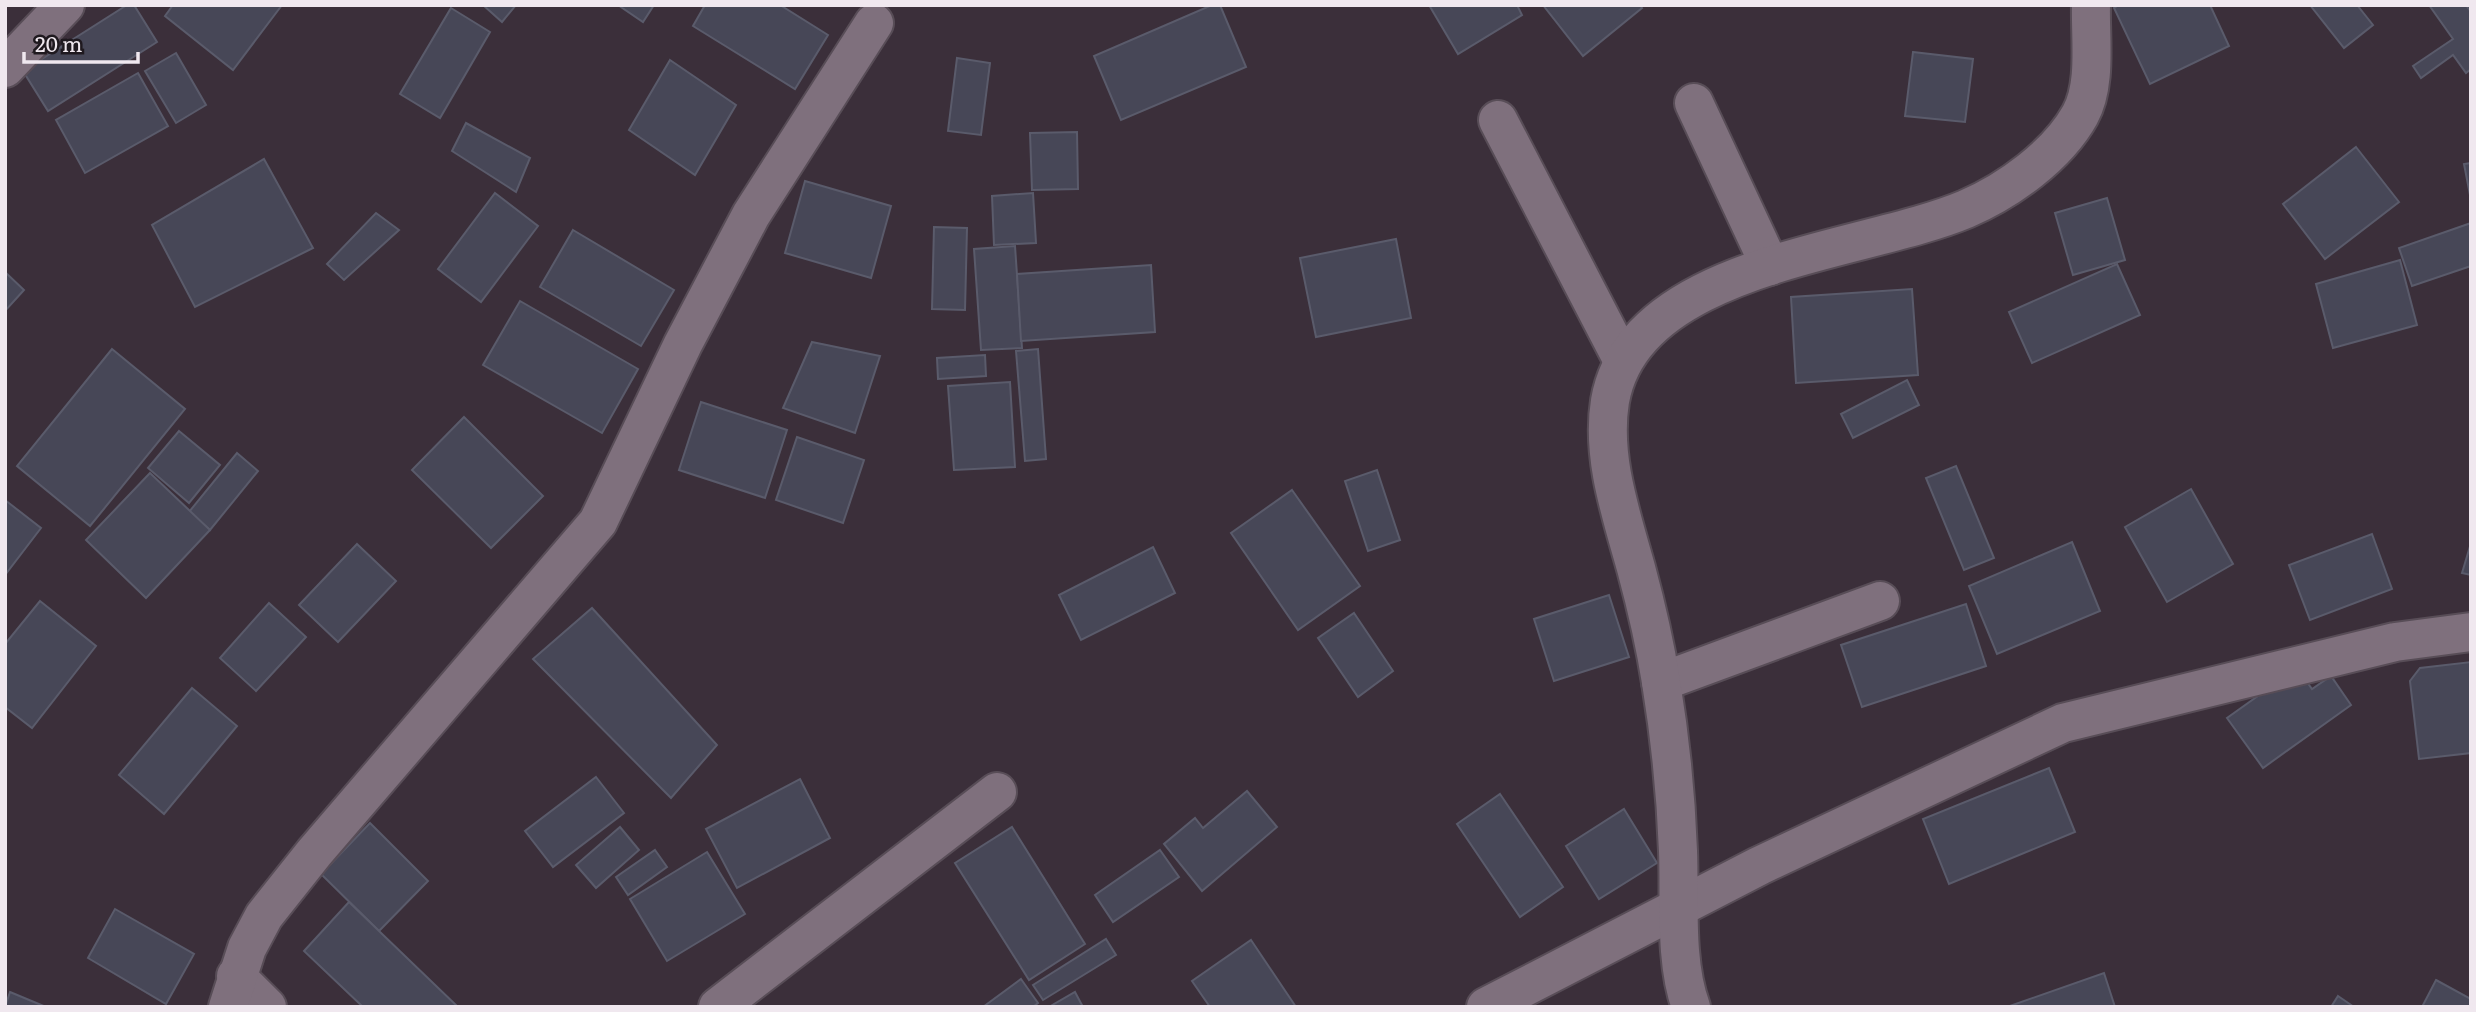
<svg xmlns="http://www.w3.org/2000/svg" width="2476" height="1012" viewBox="0 0 2476 1012" font-family="Literata,serif">
	<style>
		.building { fill: #474757; stroke: #5a5b6b; stroke-width: 2 }
		.lines { fill: none; stroke-linecap: round; stroke-linejoin: round }
		.minor-casing { stroke: #584d57; stroke-width: 42 }
		.minor { stroke: #7f707d; stroke-width: 38 }
	</style>
	<rect width="100%" height="100%" fill="#3b2f3a"/>
	<g class="building">
		<polygon points="127,5 134,5 157,42 48,111 23,71"/>
		<polygon points="173,5 282,5 233,70 165,16"/>
		<polygon points="483,5 516,5 502,22"/>
		<polygon points="618,5 654,5 643,22"/>
		<polygon points="705,5 780,5 828,35 795,89 693,26"/>
		<polygon points="1212,5 1220,5 1246,67 1121,120 1094,56"/>
		<polygon points="1429,5 1517,5 1522,15 1458,54"/>
		<polygon points="1543,5 1640,5 1642,8 1583,56"/>
		<polygon points="2119,5 2210,5 2229,46 2150,84 2114,8"/>
		<polygon points="2310,5 2357,5 2373,25 2344,48"/>
		<polygon points="2429,5 2466,5 2471,12 2471,69 2466,73 2453,55 2421,78 2413,66 2453,39"/>
		<polygon points="451,8 490,32 440,118 400,94"/>
		<polygon points="1913,52 1973,59 1965,122 1905,116"/>
		<polygon points="176,53 206,105 176,123 145,71"/>
		<polygon points="957,58 990,63 981,135 948,131"/>
		<polygon points="670,60 736,105 695,175 629,130"/>
		<polygon points="138,73 168,126 85,173 56,120"/>
		<polygon points="466,123 530,158 516,192 452,151"/>
		<polygon points="1077,132 1078,189 1032,190 1030,133"/>
		<polygon points="2356,147 2399,202 2325,259 2283,204"/>
		<polygon points="264,159 313,248 195,307 152,225"/>
		<polygon points="2471,163 2471,200 2464,164"/>
		<polygon points="805,181 891,206 871,278 785,253"/>
		<polygon points="495,193 538,226 481,302 438,269"/>
		<polygon points="1033,193 1036,243 994,245 992,196"/>
		<polygon points="2107,198 2125,260 2073,275 2055,213"/>
		<polygon points="376,213 399,230 344,280 327,264"/>
		<polygon points="2471,223 2471,266 2412,286 2399,248"/>
		<polygon points="934,227 967,228 965,310 932,309"/>
		<polygon points="573,230 674,290 641,346 540,287"/>
		<polygon points="1396,239 1411,318 1316,337 1300,258"/>
		<polygon points="1015,246 1022,348 981,350 974,249"/>
		<polygon points="2400,260 2417,325 2333,348 2316,284"/>
		<polygon points="2117,264 2140,315 2032,363 2009,312"/>
		<polygon points="1151,265 1155,332 1021,341 1017,274"/>
		<polygon points="5,272 24,290 5,311"/>
		<polygon points="1912,289 1918,375 1796,383 1791,297"/>
		<polygon points="520,301 638,369 602,433 483,365"/>
		<polygon points="812,342 880,356 855,433 783,408"/>
		<polygon points="112,349 185,409 90,526 17,466"/>
		<polygon points="1038,349 1046,459 1025,461 1016,351"/>
		<polygon points="985,355 986,376 938,379 937,358"/>
		<polygon points="1907,380 1919,405 1853,438 1841,414"/>
		<polygon points="1010,382 1015,467 954,470 948,386"/>
		<polygon points="701,402 787,430 765,498 679,470"/>
		<polygon points="464,417 543,496 491,548 412,470"/>
		<polygon points="179,431 220,465 189,503 148,468"/>
		<polygon points="797,437 864,460 843,523 776,500"/>
		<polygon points="237,453 258,471 210,530 189,512"/>
		<polygon points="1956,466 1994,558 1964,570 1926,478"/>
		<polygon points="1377,470 1400,540 1368,551 1345,481"/>
		<polygon points="150,473 210,530 146,598 86,540"/>
		<polygon points="2191,489 2233,564 2167,602 2125,527"/>
		<polygon points="1292,490 1360,586 1298,630 1231,533"/>
		<polygon points="5,500 41,528 5,575"/>
		<polygon points="2372,534 2392,589 2310,620 2289,565"/>
		<polygon points="2072,542 2100,611 1997,654 1969,586"/>
		<polygon points="2471,543 2471,575 2462,573"/>
		<polygon points="357,544 396,581 338,642 299,605"/>
		<polygon points="1153,547 1175,593 1081,640 1059,595"/>
		<polygon points="1609,595 1629,657 1554,681 1534,619"/>
		<polygon points="40,601 96,646 32,728 5,707 5,644"/>
		<polygon points="269,603 306,637 256,691 220,658"/>
		<polygon points="1966,604 1986,666 1862,707 1841,645"/>
		<polygon points="592,608 717,745 671,798 533,659"/>
		<polygon points="1354,613 1393,671 1358,697 1318,638"/>
		<polygon points="2471,662 2471,753 2419,759 2410,681 2420,668"/>
		<polygon points="2297,668 2312,689 2331,676 2351,705 2263,768 2227,718"/>
		<polygon points="192,688 237,726 164,814 119,775"/>
		<polygon points="2049,768 2075,832 1949,884 1923,819"/>
		<polygon points="596,777 624,813 553,867 525,831"/>
		<polygon points="800,779 830,838 737,888 706,829"/>
		<polygon points="1247,791 1277,827 1202,891 1164,844 1195,818 1203,828"/>
		<polygon points="1500,794 1563,887 1520,917 1457,824"/>
		<polygon points="1624,809 1657,863 1599,899 1566,846"/>
		<polygon points="370,823 428,881 379,931 321,874"/>
		<polygon points="620,827 639,850 596,888 576,865"/>
		<polygon points="1012,827 1085,944 1029,980 955,863"/>
		<polygon points="655,850 667,867 628,895 616,877"/>
		<polygon points="1160,850 1179,877 1113,922 1095,895"/>
		<polygon points="707,852 745,914 667,961 630,899"/>
		<polygon points="349,902 379,931 458,1007 363,1007 304,951"/>
		<polygon points="115,909 194,954 166,1004 88,958"/>
		<polygon points="1106,939 1116,955 1043,1000 1033,985"/>
		<polygon points="1251,940 1296,1007 1210,1007 1192,981"/>
		<polygon points="2104,973 2115,1007 2007,1007"/>
		<polygon points="1021,979 1038,1003 1033,1007 983,1007"/>
		<polygon points="2436,980 2471,999 2471,1007 2422,1007"/>
		<polygon points="10,992 46,1007 5,1007"/>
		<polygon points="1075,992 1083,1007 1049,1007"/>
		<polygon points="2338,996 2354,1007 2331,1007"/>
	</g>
	<g class="lines">
		<defs>
			<g id="minor">
				<polyline points="5,68 65,5"/>
				<polyline points="1694,103 1770,266"/>
				<polyline points="1498,120 1623,361"/>
				<polyline points="1661,682 1880,601"/>
				<polyline points="236,976 267,1007"/>
				<polyline points="228,1007 247,948 264,916 314,853 598,522 683,344 751,215 874,23"/>
				<polyline points="718,1007 997,792"/>
				<polyline points="1486,1007 1759,866 2063,723 2395,642 2471,632"/>
				<path d="M 1691,1007 C 1674,961 1680,899 1678,851 C 1676,796 1670,737 1661,682 C 1655,644 1646,605 1636,568 C 1621,514 1601,457 1610,401 C 1634,263 1862,253 1966,209 C 2008,191 2057,156 2080,115 C 2097,85 2090,38 2091,5"/>
			</g>
		</defs>
		<use href="#minor" class="minor-casing"/>
		<use href="#minor" class="minor"/>
	</g>
	<rect width="2476" height="1012" fill="none" stroke="#f0e8ef" stroke-width="14"/>
	<path d="M24 52v10h114v-10" fill="none" stroke="#f0e8ef" stroke-width="3.5"/>
	<text x="35" y="52" font-size="21" fill="#f0e8ef" stroke="#1f191f" stroke-width="5" paint-order="stroke">20 m</text>
</svg>
